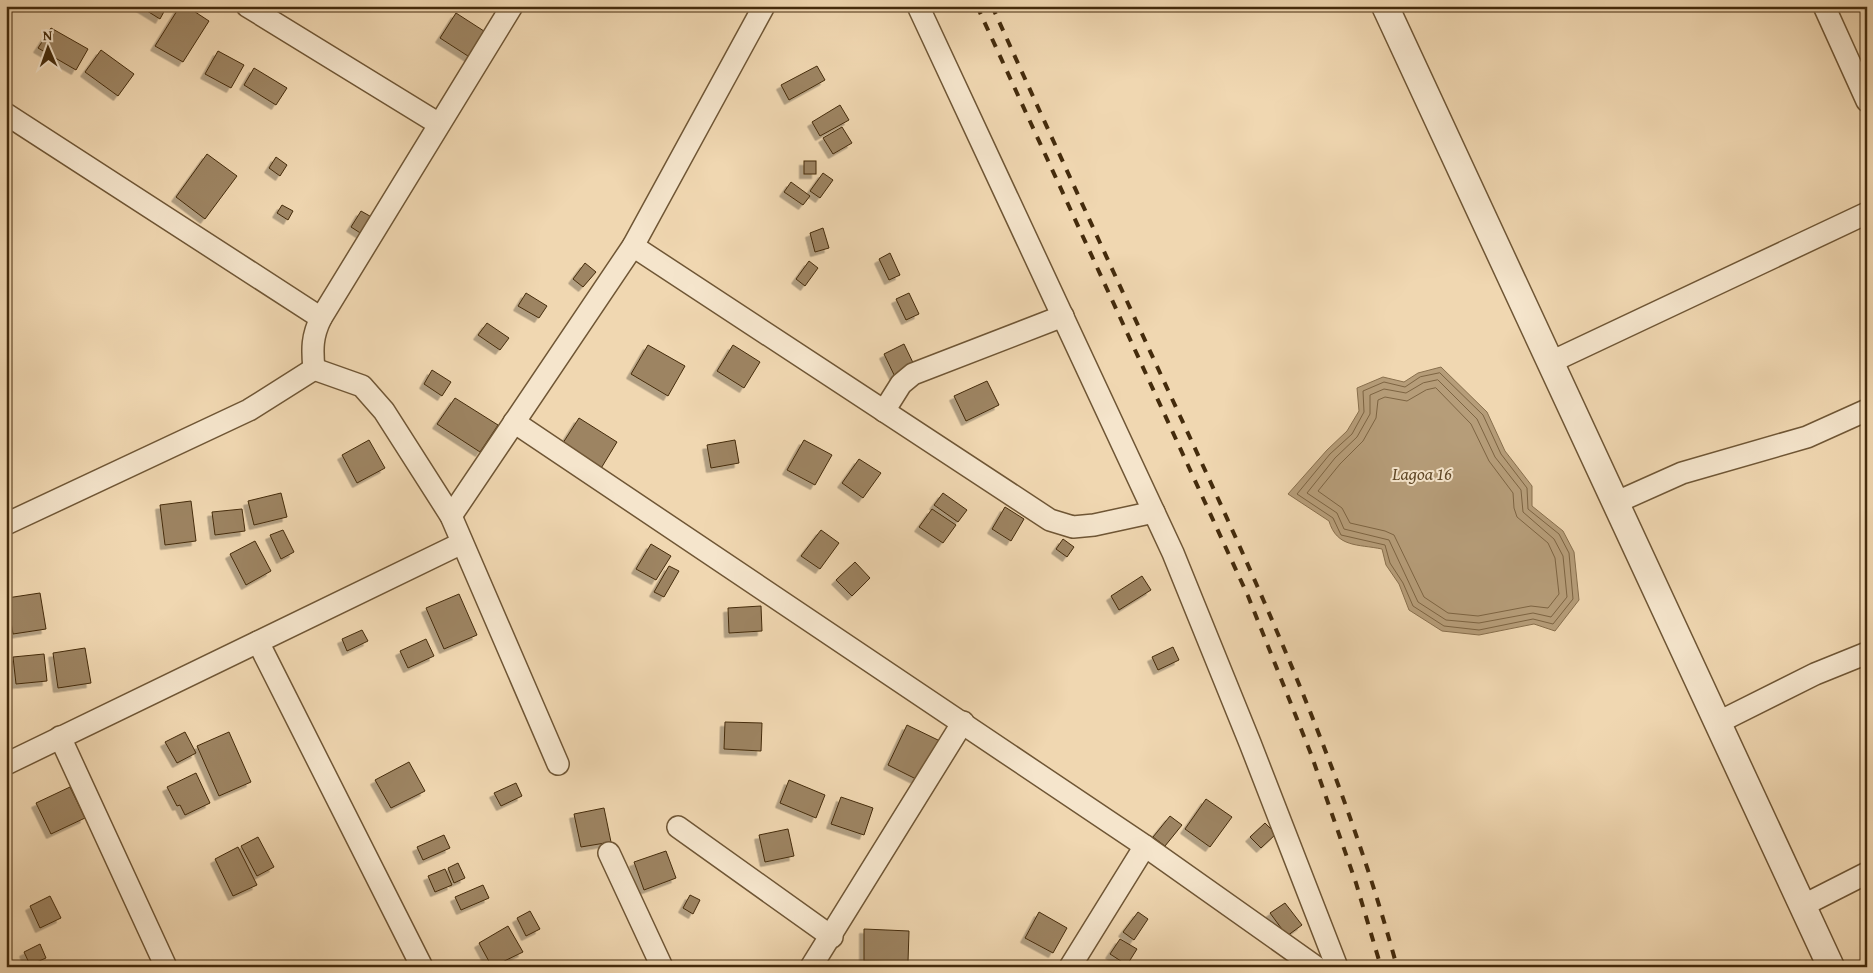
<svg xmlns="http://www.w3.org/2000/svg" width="1873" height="973" viewBox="0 0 1873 973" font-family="'Gentium Book Plus',serif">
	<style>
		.water { fill: #b69d79; stroke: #886f4d }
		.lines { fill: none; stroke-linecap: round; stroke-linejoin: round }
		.shore { stroke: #7d6442; stroke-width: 1 }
		.building { fill: #9d8462; stroke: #442b0c; filter: url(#shadow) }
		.minor-casing { stroke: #6f5635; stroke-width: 24 }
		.tertiary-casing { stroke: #6f5635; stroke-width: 29 }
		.minor { stroke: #f5e5cc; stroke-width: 21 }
		.tertiary { stroke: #f5e5cc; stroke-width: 26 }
		.rail { stroke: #442b0c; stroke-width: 4; stroke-dasharray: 9 9; stroke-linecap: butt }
		.labels { text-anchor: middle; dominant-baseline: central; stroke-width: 4; stroke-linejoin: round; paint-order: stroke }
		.water-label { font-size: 18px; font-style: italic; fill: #604827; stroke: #f5e5cc }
	</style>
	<defs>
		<filter id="shadow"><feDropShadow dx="-4.5" dy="4.5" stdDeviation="0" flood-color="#0004"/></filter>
	</defs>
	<rect width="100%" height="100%" fill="#f0d7b1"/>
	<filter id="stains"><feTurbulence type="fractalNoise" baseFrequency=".004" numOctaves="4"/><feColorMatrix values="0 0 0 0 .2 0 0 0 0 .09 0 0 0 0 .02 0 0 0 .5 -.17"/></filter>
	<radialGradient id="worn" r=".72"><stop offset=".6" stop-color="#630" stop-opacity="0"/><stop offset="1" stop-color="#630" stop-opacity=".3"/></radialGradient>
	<path class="water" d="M 1441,367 L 1487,412 L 1505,451 L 1532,486 L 1532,506 L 1563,531 L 1574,552 L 1579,600 L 1555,631 L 1534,624 L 1479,635 L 1442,631 L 1409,610 L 1399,584 L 1386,565 L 1382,549 C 1358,544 1337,548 1329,521 L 1288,494 L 1327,450 L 1347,431 L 1359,411 L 1357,388 L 1383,377 L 1404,382 L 1418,373 Z"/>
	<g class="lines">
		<g class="shore">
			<polygon points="1440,373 1483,415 1501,454 1527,488 1528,509 1559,534 1569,553 1573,599 1553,624 1533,619 1479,630 1444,626 1413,606 1403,583 1390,563 1385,545 1341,535 1333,518 1297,494 1330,454 1352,434 1364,412 1363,391 1384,382 1405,387 1420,377"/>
			<polygon points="1438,380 1477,419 1495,457 1521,490 1523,512 1554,539 1563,556 1567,597 1551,617 1533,613 1479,623 1446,620 1418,602 1389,540 1344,529 1337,513 1307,493 1335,458 1357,437 1370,414 1370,395 1384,389 1406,393 1423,383"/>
			<polygon points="1436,388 1471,424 1489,461 1513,493 1514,508 1517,517 1548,543 1555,558 1559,594 1548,608 1531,606 1478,616 1448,613 1424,597 1394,535 1385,531 1350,523 1342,508 1318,491 1340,464 1363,441 1376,418 1378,400 1385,397 1407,401 1426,390"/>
		</g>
	</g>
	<g class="building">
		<polygon points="139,6 167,6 160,19"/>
		<polygon points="180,6 186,6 209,21 183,62 155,46"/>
		<polygon points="456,13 487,33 471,58 440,38"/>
		<polygon points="51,28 88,49 76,70 38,48"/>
		<polygon points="101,50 134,74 118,96 85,72"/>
		<polygon points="218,51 244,65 231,88 205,74"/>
		<polygon points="817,66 825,80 789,100 781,85"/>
		<polygon points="254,68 287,88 276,105 244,85"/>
		<polygon points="840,105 849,120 820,136 812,122"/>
		<polygon points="842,127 852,143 833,154 823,138"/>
		<polygon points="207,154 237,176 205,219 176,197"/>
		<polygon points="276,157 287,165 280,176 269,168"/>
		<rect x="804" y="161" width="12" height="13"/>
		<polygon points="823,173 833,180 820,198 810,191"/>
		<polygon points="791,182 810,196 803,205 784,192"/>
		<polygon points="282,205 293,211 288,220 277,213"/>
		<polygon points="361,211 375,219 365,236 351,227"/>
		<polygon points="823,228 829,248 815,252 810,233"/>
		<polygon points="890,253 900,275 889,280 879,259"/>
		<polygon points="809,261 818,268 805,286 796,279"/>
		<polygon points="585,263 596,272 583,287 573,279"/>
		<polygon points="526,293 547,306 539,318 518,306"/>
		<polygon points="909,293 919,314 906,320 896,299"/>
		<polygon points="487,323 509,338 500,350 478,335"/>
		<polygon points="904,344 917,371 897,381 884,354"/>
		<polygon points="648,345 685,366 668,396 631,374"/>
		<polygon points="733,345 760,362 744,388 717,371"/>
		<polygon points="432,370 451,382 442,396 424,384"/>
		<polygon points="987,381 999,405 966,421 954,396"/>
		<polygon points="455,398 498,425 480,452 437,424"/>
		<polygon points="579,418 617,442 600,470 561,446"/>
		<polygon points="369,440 385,468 357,483 342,455"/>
		<polygon points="735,440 739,463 711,468 707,445"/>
		<polygon points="804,440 832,455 815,485 787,470"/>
		<polygon points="859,459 881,473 863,498 842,483"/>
		<polygon points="281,493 287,517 254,525 248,501"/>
		<polygon points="943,493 967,510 958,522 934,505"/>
		<polygon points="191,501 196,541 165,545 160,505"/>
		<polygon points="1005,507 1024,519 1011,541 992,529"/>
		<polygon points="242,509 245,531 215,535 212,512"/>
		<polygon points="932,509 956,525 943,543 919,527"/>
		<polygon points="283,530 294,552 281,559 270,535"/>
		<polygon points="821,530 839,543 820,569 801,556"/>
		<polygon points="1063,539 1074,547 1067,557 1056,549"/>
		<polygon points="255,541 271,571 246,585 230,554"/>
		<polygon points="651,544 671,556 656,580 636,569"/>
		<polygon points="855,562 870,578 852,596 836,580"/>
		<polygon points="669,566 679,571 664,597 654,592"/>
		<polygon points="1142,576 1151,590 1119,610 1111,596"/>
		<polygon points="40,593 46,629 13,634 7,598"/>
		<polygon points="459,594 477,635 444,649 426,608"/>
		<polygon points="761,606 762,631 729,633 728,608"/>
		<polygon points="362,630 368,641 347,651 342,639"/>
		<polygon points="426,639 434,656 408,668 400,651"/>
		<polygon points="1173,647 1179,660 1158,670 1152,657"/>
		<polygon points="85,648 91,683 58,688 53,653"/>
		<polygon points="44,654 47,681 16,684 13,657"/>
		<polygon points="725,722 762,723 761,751 724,749"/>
		<polygon points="907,725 940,741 920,781 888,765"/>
		<polygon points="185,732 196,753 177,763 165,742"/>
		<polygon points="229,732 251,782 219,796 197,746"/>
		<polygon points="409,762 425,791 391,808 375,780"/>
		<polygon points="196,773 210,803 185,815 180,805 177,806 167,787"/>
		<polygon points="789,780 825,795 816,818 780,803"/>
		<polygon points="516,783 522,796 501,806 494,793"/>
		<polygon points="70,787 85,818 51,834 36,803"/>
		<polygon points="841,797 873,808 864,835 831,824"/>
		<polygon points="1206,799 1232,817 1210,847 1185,829"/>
		<polygon points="604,808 611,842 581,847 574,814"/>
		<polygon points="1170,816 1182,825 1165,846 1153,837"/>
		<polygon points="1265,823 1276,834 1261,848 1250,837"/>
		<polygon points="788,829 794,856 765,862 759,835"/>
		<polygon points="444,835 450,848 423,860 417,847"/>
		<polygon points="258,837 274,867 257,876 241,846"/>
		<polygon points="238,847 257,885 233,896 215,859"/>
		<polygon points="666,851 676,878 644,890 634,862"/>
		<polygon points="458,863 465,878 454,883 448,868"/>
		<polygon points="445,869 452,885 435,892 428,876"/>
		<polygon points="483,885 489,898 461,910 455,897"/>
		<polygon points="690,895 700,900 693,914 683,908"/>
		<polygon points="50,896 61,918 40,928 30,906"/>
		<polygon points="1285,903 1302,925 1287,936 1270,913"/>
		<polygon points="530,911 540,929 526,936 517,918"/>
		<polygon points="1039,912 1067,928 1053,953 1025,938"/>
		<polygon points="1138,912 1148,919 1134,940 1123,932"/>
		<polygon points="508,926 523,952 492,967 479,943"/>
		<polygon points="864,929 909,931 908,962 864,961"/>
		<polygon points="1120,939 1137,949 1127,965 1110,954"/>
		<polygon points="40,944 46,958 30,965 24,952"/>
	</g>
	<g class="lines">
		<defs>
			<g id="minor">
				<polyline points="247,6 439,124"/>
				<polyline points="918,6 1173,553 1250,743 1337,967"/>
				<polyline points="1824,6 1867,101"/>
				<path d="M 6,114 L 321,318 C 312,336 312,349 314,369"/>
				<polyline points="633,246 1050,520 1073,527 1094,525 1154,512"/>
				<polyline points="321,318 512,6"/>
				<polyline points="1551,362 1867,213"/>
				<polyline points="314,369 362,386 384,411 451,516 558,764"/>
				<polyline points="884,411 901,384 913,374 1063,316"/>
				<polyline points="514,422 1145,846 1316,967"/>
				<polyline points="1617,502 1682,473 1807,437 1867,410"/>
				<polyline points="451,516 633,246 764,6"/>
				<polyline points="6,524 249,410 314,369"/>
				<polyline points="258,642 422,967"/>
				<polyline points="1719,722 1815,674 1867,653"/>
				<polyline points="60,737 166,967"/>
				<polyline points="6,764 462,543"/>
				<polyline points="678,827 832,937"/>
				<polyline points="609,853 662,967"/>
				<polyline points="1802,906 1867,873"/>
				<polyline points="811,967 963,722"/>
				<polyline points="1070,967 1145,846"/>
			</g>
			<polyline id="tertiary" points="1385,6 1831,967"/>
		</defs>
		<use href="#minor" class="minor-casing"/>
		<use href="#tertiary" class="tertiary-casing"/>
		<use href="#minor" class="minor"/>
		<use href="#tertiary" class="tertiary"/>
		<g class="rail">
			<polyline points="977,6 1248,596 1311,754 1356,883 1381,967"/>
			<path d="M 992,6 C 1054,143 1117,280 1180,416 C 1263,595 1345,776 1397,967"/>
		</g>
	</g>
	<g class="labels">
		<g class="water-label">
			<text x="1422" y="473">Lagoa 16</text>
		</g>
	</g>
	<rect width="1873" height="973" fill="none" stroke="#f0d7b1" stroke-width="25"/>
	<rect x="8" y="8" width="1858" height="958" fill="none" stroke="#442b0c" stroke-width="2.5"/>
	<rect x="12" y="12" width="1848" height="948" fill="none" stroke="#442b0c"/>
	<g transform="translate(48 48) rotate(358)" stroke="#f5e5cc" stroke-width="4" paint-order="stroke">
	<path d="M0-4L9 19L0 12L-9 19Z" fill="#442b0c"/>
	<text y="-8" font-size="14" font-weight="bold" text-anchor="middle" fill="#442b0c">N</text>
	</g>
	<rect width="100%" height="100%" filter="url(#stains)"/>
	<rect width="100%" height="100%" fill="url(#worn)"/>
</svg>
